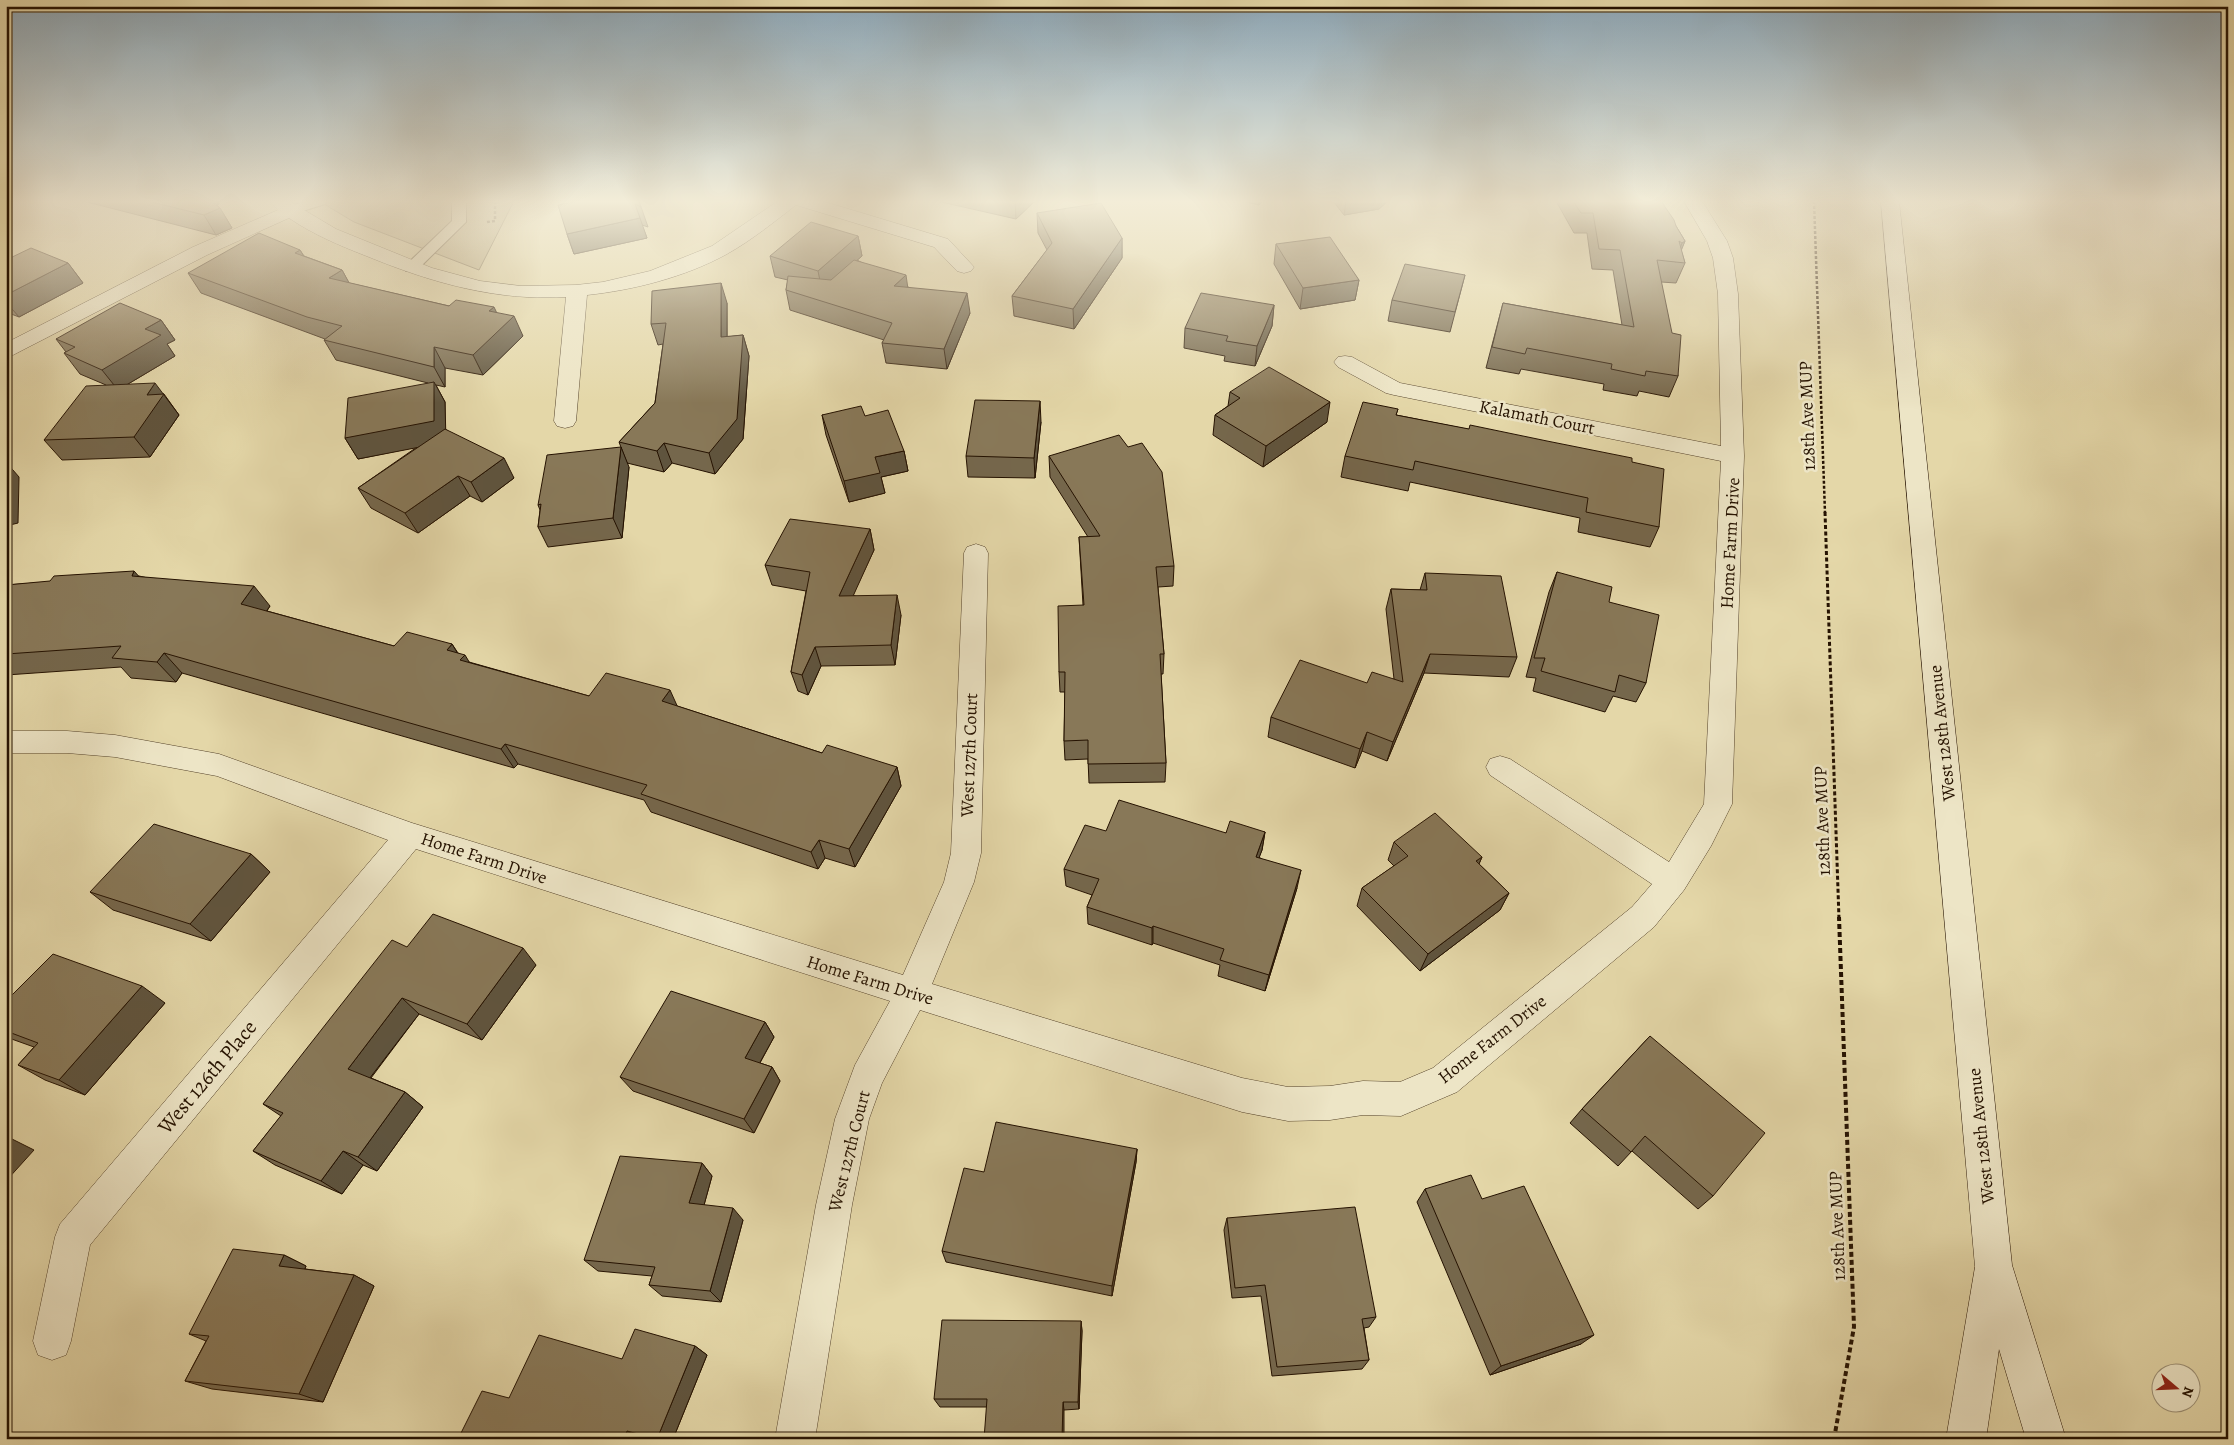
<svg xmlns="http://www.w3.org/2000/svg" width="2234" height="1445" viewBox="0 0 2234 1445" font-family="Alegreya,serif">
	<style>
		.green { fill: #c4b68c; stroke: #746446 }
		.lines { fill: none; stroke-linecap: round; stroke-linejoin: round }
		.service-casing { stroke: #55432b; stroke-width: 2 }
		.minor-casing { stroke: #55432b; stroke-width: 1 }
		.secondary-casing { stroke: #251201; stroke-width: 1 }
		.path-far2 { stroke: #251201; stroke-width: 2.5; stroke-dasharray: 3 2; stroke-linecap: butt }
		.path-far1 { stroke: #251201; stroke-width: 3; stroke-dasharray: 4 2.5; stroke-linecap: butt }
		.path { stroke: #251201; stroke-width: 4; stroke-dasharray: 5 3; stroke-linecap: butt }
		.service { fill: #ede5c6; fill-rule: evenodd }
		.minor { fill: #ede5c6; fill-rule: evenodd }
		.secondary { fill: #ede5c6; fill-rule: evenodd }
		.wall { fill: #75674c; stroke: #251201 }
		.shaded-wall { fill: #5f543e; stroke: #251201 }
		.building { fill: #887858; stroke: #251201 }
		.labels { text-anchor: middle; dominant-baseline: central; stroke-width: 5; stroke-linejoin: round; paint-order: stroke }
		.street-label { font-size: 18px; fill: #251201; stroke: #ede5c6 }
		.near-street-label { font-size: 21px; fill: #251201; stroke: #ede5c6 }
	</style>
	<rect width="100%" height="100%" fill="#e4d7a8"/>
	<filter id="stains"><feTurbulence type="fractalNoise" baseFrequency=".004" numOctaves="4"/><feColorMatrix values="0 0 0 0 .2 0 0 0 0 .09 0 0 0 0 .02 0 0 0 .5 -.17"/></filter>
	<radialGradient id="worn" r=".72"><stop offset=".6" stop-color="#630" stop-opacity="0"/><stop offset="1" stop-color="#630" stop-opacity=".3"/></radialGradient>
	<polygon class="green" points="319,201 514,201 479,270 354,222"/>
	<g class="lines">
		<defs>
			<g id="service">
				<polygon points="307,201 327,201 325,204 290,215 283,211 285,208"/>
				<polygon points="452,201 466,201 466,222 416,271 406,271 404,268 406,265 452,221"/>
			</g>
			<g id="minor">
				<path d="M 269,201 L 289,201 L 336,229 L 432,268 L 480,281 L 521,286 L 576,285 L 603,282 L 650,271 L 712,246 L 778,201 L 822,201 L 948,239 L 974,267 L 971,271 L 964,273 L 957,271 L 934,247 L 796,205 C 774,222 752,240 727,254 C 685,277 634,290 587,295 L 576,421 L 573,426 L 565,428 L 557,426 L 554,421 L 566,297 C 496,301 433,283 369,257 C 341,246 314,235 289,218 L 207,255 L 13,355 L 6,357 L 6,343 L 193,247 L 278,210 Z"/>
				<polygon points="1684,201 1702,201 1727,241 1733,258 1738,294 1744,456 1732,804 1711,846 1684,890 1654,927 1457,1092 1401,1116 1363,1115 1330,1120 1288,1121 1242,1112 920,1010 882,1083 869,1119 852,1205 815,1439 775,1439 816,1205 835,1119 855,1065 890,1001 416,849 90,1245 71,1341 66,1355 52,1360 38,1355 33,1341 55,1237 60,1224 388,840 217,776 115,757 67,753 6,753 6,731 67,731 115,735 219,754 412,823 903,975 944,882 951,853 964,553 967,547 976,544 985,547 988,553 981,853 974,882 932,984 1242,1078 1288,1087 1330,1086 1363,1081 1400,1082 1433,1068 1632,907 1652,884 1490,775 1486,767 1490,759 1500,756 1510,759 1669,862 1704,804 1721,461 1394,395 1386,393 1338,367 1334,362 1338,357 1345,356 1352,357 1400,383 1721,446 1718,294 1713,258 1707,241"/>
			</g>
			<polygon id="secondary" points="1881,201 1899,201 2012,1265 2066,1439 2026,1439 1999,1349 1986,1439 1946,1439 1975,1267"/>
		</defs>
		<use href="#service" class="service-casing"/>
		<use href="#minor" class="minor-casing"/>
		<use href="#secondary" class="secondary-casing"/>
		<g class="path-far2">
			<polyline points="1814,201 1825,513"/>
			<polyline points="487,222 495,221 495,201"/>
		</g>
		<polyline class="path-far1" points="1825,512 1839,919"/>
		<polyline class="path" points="1834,1439 1854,1327 1839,917"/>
		<use href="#service" class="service"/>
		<use href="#minor" class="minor"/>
		<use href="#secondary" class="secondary"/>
	</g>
	<g class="wall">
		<polygon points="83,201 217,201 219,204 217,205 220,208 232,228 216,235"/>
		<polygon points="639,201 648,227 642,225 647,238 574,254 567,234"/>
		<polygon points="937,201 1035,201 1016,219"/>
		<polygon points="1243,201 1263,201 1259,205"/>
		<polygon points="1333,201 1388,201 1379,209 1344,215"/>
		<polygon points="1556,201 1661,201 1685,241 1681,250 1685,263 1676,283 1661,282 1678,376 1669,397 1639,391 1637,396 1603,390 1604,384 1521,369 1519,374 1486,368 1503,303 1622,325 1613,270 1592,269 1587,233 1574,233"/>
		<polygon points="1037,213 1122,238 1122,258 1074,329 1014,316 1012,296 1047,250 1038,233"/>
		<polygon points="858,236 862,256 857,260 908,287 970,313 947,369 886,363 882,343 884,340 790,310 786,290 788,280 775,277 770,256"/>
		<polygon points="1276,244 1359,280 1355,300 1300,309 1274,264"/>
		<polygon points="300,250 304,256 342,270 349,283 449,306 497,313 523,336 483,375 445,368 445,387 436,385 445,402 445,429 514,478 482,502 470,496 418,533 371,508 358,488 417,447 358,459 345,438 428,383 336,360 324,340 325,339 201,293 188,273"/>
		<polygon points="6,260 68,263 83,283 19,317 6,312"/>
		<polygon points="1465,275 1450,332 1388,321 1392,300"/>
		<polygon points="727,303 727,337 743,335 749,356 743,439 715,474 672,463 664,472 627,463 619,442 655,403 663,344 658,345 651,324"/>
		<polygon points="1274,305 1272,326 1255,366 1224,361 1225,356 1184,348 1185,328"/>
		<polygon points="161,320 175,340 167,344 175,356 128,384 164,394 179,415 150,457 62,460 44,440 106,385 80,374 64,353 66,352 56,339"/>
		<polygon points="1230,392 1327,422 1263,467 1213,435 1215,415 1228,406"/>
		<polygon points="1398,409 1396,415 1632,462 1659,527 1650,547 1578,532 1580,518 1410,482 1408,491 1341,477 1345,456"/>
		<polygon points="822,415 865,416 904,451 908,471 881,477 885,493 849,502 826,435"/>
		<polygon points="1041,422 1035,478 968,477 966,456"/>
		<polygon points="1049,456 1174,566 1173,586 1158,587 1164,654 1163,674 1161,674 1166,763 1165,782 1089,783 1088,759 1065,760 1064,741 1065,692 1060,692 1059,672 1083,605 1079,537 1088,537 1050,477"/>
		<polygon points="629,467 622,538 548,547 538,527 540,510 538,505"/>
		<polygon points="870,529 874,550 853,595 901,615 895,665 821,666 808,695 798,691 791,672 806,591 772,585 765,565"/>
		<polygon points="1557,572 1609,602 1646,683 1636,702 1613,696 1605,712 1533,691 1536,678 1526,677 1549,592"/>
		<polygon points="1425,573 1517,657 1509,677 1424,673 1387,761 1362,751 1355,768 1268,737 1271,717 1394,679 1386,609 1391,589 1420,590"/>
		<polygon points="139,576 270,606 267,611 394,646 452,644 458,653 469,662 589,696 677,706 822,753 897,767 901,786 855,867 825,858 818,869 651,812 644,800 518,764 514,768 182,673 176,682 131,678 121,667 6,675 6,585"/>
		<polygon points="1265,832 1262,850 1259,857 1297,888 1265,991 1218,976 1220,965 1153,943 1152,945 1088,924 1087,907 1092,895 1066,886 1064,869 1226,833"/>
		<polygon points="1394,842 1482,857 1479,864 1509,893 1500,910 1420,971 1357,906 1362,888 1394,866 1388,860"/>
		<polygon points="251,854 270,872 211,941 113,910 90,892"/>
		<polygon points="407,947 536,965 482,1040 419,1014 371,1078 405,1092 423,1107 377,1171 363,1165 342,1194 275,1165 253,1151 281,1116 263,1104"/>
		<polygon points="6,994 11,996 165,1003 85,1095 45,1080 18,1065 34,1047 6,1037"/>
		<polygon points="765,1022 774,1037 760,1063 772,1067 780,1081 754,1133 633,1091 620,1077"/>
		<polygon points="1650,1036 1713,1196 1698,1209 1632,1151 1618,1166 1570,1123 1582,1109"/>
		<polygon points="1137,1149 1136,1162 1112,1296 946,1262 942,1251"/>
		<polygon points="702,1163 712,1176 704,1205 743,1220 721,1302 662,1296 649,1285 652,1276 598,1271 584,1260"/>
		<polygon points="1425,1189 1482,1199 1581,1344 1490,1375 1417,1202"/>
		<polygon points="1227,1218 1376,1317 1369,1327 1364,1328 1369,1360 1362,1369 1272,1376 1261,1296 1232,1298 1224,1230"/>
		<polygon points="284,1255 306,1266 305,1269 354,1275 374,1286 323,1402 212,1389 185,1381 206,1341 189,1334"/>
		<polygon points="1081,1321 1082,1331 1079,1409 1064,1410 987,1407 940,1407 934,1399"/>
		<polygon points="695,1346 707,1355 673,1439 645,1439 509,1398 622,1359"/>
	</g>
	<g class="shaded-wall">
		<polygon points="200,201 217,201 219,204 206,210"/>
		<polygon points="1015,201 1035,201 1016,219"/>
		<polygon points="1259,201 1263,201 1259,205"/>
		<polygon points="1346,201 1388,201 1379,209 1344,215"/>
		<polygon points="220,208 232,228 216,235 204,215"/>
		<polygon points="640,218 647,238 574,254 567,234"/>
		<polygon points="858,236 862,256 822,291 818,271"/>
		<polygon points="1122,238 1122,258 1074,329 1073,309"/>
		<polygon points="1685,241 1677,261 1675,262 1682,243"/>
		<polygon points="300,250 312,270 295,253"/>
		<polygon points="68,263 83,283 19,317 6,302 6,295"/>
		<polygon points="342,270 353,290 329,278"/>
		<polygon points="906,275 909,296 894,286"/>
		<polygon points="1359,280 1355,300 1300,309 1303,288"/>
		<polygon points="721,283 727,303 727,358 721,337"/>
		<polygon points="967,293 970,313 947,369 944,349"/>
		<polygon points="1274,305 1272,326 1255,366 1257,346"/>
		<polygon points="494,307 503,326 514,316 523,336 483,375 473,355 489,311"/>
		<polygon points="161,320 175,340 167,344 175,356 118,390 102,370 145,329"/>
		<polygon points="743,335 749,356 743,439 715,474 709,453"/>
		<polygon points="434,347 445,368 445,387 434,367"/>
		<polygon points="434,382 445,402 446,442 358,459 345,438"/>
		<polygon points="155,383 179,415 150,457 134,437 147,395"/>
		<polygon points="1040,401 1041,422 1035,478 1034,458"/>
		<polygon points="1330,402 1327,422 1263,467 1266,446"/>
		<polygon points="664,443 672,463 664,472 657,451"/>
		<polygon points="621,447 629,467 622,538 613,518"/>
		<polygon points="904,451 908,471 881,477 885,493 849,502 844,481 875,457"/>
		<polygon points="504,458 514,478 482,502 471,482"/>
		<polygon points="6,462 19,477 18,523 6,526"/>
		<polygon points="458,476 470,496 418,533 405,513"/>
		<polygon points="870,529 874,550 844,616 839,596"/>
		<polygon points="134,571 152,591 132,576"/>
		<polygon points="254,586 270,606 257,624 241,604"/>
		<polygon points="897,595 901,615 895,665 891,645"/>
		<polygon points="452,644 461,659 465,655 477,675 447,650"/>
		<polygon points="815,647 821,666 808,695 802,675"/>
		<polygon points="164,653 182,673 176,682 157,662"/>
		<polygon points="1430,654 1424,673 1387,761 1393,742"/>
		<polygon points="670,690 679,710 662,701"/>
		<polygon points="1367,732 1362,751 1355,768 1360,749"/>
		<polygon points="505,744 518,764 514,768 501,749"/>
		<polygon points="897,767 901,786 855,867 849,849"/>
		<polygon points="1265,832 1262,850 1253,874 1256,857"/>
		<polygon points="819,840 825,858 818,869 811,852"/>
		<polygon points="251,854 270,872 211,941 190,924"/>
		<polygon points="1482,857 1474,875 1476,861"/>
		<polygon points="1301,870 1297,888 1265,991 1269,975"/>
		<polygon points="1509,893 1500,910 1420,971 1428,954"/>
		<polygon points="1153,926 1153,943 1152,945 1152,928"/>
		<polygon points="523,948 536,965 482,1040 467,1024"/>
		<polygon points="142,986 165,1003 85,1095 59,1080"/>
		<polygon points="402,998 419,1014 366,1083 348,1069"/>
		<polygon points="765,1022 774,1037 754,1073 745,1058"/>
		<polygon points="772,1067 780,1081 754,1133 744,1119"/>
		<polygon points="405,1092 423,1107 377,1171 358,1157"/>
		<polygon points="6,1136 34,1150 6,1181"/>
		<polygon points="1137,1149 1136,1162 1112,1296 1112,1286"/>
		<polygon points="343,1151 363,1165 342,1194 321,1181"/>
		<polygon points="702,1163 712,1176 701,1216 689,1203"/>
		<polygon points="733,1208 743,1220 721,1302 710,1291"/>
		<polygon points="284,1255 306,1266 301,1278 279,1266"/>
		<polygon points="354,1275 374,1286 323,1402 299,1394"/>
		<polygon points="1081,1321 1082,1331 1079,1409 1078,1402"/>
		<polygon points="1594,1335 1581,1344 1490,1375 1501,1366"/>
		<polygon points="695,1346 707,1355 673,1439 657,1439"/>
		<polygon points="1063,1402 1064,1410 1064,1439 1062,1439"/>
		<polygon points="627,1431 641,1438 641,1439 624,1439"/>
	</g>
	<g class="building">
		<polygon points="148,201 210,201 220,208 204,215"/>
		<polygon points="578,201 639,201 641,207 635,204 640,218 567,234 558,205"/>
		<polygon points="1573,201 1661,201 1674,220 1676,226 1685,241 1682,243 1679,241 1685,263 1657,260 1672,333 1681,335 1678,376 1646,371 1645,376 1611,369 1612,364 1527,348 1525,354 1492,347 1503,303 1634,327 1620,250 1599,249 1593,213 1581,213"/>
		<polygon points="1101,203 1122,238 1073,309 1012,296 1052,243 1037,213"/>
		<polygon points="811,222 858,236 818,271 770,256"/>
		<polygon points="259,233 300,250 295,253 342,270 329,278 449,306 456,300 494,307 489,311 514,316 473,355 434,347 434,367 324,340 342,326 307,317 188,273"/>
		<polygon points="1330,237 1359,280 1303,288 1276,244"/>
		<polygon points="31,248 68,263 6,295 6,260"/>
		<polygon points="854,260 906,275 894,286 967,293 944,349 882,343 892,323 786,290 788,276 831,280"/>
		<polygon points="1405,264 1465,275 1455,312 1392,300"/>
		<polygon points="721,283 721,337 743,335 737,419 709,453 664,443 657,451 619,442 655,403 666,323 651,324 652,291"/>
		<polygon points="1201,293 1274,305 1257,346 1226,341 1228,336 1185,328"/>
		<polygon points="120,303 161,320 145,329 161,335 102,370 64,353 75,347 56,339"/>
		<polygon points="1269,367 1330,402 1266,446 1215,415 1240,398 1230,392"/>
		<polygon points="434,382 434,421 345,438 348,398"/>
		<polygon points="155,383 147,395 164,394 134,437 44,440 86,386"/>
		<polygon points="975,400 1040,401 1034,458 966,456"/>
		<polygon points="1363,402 1398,409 1396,415 1469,429 1470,425 1547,441 1632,458 1632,462 1664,469 1659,527 1586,512 1588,498 1415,461 1413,470 1345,456"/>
		<polygon points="861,406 865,416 888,410 904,451 875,457 880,473 844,481 822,415"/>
		<polygon points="445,429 504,458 471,482 458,476 405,513 358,488"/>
		<polygon points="1119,435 1128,447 1142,443 1162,472 1174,566 1156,567 1164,654 1160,654 1166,763 1088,764 1088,740 1064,741 1065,672 1059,672 1058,606 1084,605 1079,537 1100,536 1049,456"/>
		<polygon points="621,447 613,518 538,527 541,504 538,505 547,455"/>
		<polygon points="790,519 870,529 839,596 897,595 891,645 815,647 802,675 791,672 810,572 765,565"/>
		<polygon points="134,571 132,576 254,586 241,604 394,646 407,632 452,644 447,650 465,655 460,660 589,696 606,673 670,690 662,701 822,753 827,745 897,767 849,849 819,840 811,852 641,794 647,785 505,744 501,749 164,653 157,662 112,658 121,646 6,654 6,585 50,581 54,576"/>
		<polygon points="1557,572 1612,587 1609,602 1659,615 1646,683 1619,675 1615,692 1541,671 1545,658 1534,658"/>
		<polygon points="1425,573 1501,576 1517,657 1430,654 1393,742 1367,732 1360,749 1271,717 1300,660 1367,683 1372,672 1403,682 1391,589 1427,590"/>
		<polygon points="1119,800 1226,833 1230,821 1265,832 1256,857 1301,870 1269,975 1220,960 1224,949 1153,926 1152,928 1087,907 1099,879 1064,869 1085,825 1106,831"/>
		<polygon points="1435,813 1482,857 1476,861 1509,893 1428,954 1362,888 1408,856 1394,842"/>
		<polygon points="154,824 251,854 190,924 90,892"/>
		<polygon points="433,914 523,948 467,1024 402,998 348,1069 405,1092 358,1157 343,1151 321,1181 253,1151 283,1113 263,1104 392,940 407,947"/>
		<polygon points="53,954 142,986 59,1080 18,1065 38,1043 6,1031 6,994 11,996"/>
		<polygon points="671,991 765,1022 745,1058 772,1067 744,1119 620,1077"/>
		<polygon points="1650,1036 1765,1133 1713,1196 1645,1136 1631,1152 1582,1109"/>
		<polygon points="996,1122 1137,1149 1112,1286 942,1251 964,1168 984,1172"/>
		<polygon points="620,1156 702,1163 689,1203 733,1208 710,1291 649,1285 655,1267 584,1260"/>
		<polygon points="1471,1175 1482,1199 1524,1186 1594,1335 1501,1366 1425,1189"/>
		<polygon points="1355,1207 1376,1317 1362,1319 1369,1360 1277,1367 1265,1285 1235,1288 1227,1218"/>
		<polygon points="233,1249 284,1255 279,1266 354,1275 299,1394 185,1381 209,1336 189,1334"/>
		<polygon points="942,1320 1081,1321 1078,1402 1063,1402 1062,1439 984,1439 987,1399 934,1399"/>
		<polygon points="635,1329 695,1346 657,1439 627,1431 624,1439 458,1439 482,1391 509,1398 539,1335 622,1359"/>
	</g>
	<linearGradient id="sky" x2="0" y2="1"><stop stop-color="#8ca7b8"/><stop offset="0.5" stop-color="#f3edd8"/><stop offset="1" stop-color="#f3edd8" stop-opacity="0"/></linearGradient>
	<rect width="2234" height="403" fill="url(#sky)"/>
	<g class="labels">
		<g class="street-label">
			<text transform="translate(1807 416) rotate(-92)">128th Ave MUP</text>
			<text transform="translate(1537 417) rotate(11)">Kalamath Court</text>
			<text transform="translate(1730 543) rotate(-87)">Home Farm Drive</text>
			<text transform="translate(1942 733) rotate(-96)">West 128th Avenue</text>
			<text transform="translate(969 755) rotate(-88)">West 127th Court</text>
			<text transform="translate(1822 821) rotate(-92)">128th Ave MUP</text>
			<text transform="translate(484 858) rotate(18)">Home Farm Drive</text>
			<text transform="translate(870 980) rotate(17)">Home Farm Drive</text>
			<text transform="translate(1492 1039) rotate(-38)">Home Farm Drive</text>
			<text transform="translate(1981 1136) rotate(-96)">West 128th Avenue</text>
			<text transform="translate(849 1151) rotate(-76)">West 127th Court</text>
			<text transform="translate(1837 1226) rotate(-92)">128th Ave MUP</text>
		</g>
		<g class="near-street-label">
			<text transform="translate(207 1077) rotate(-50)">West 126th Place</text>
		</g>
	</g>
	<rect width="2234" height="1445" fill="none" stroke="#e4d7a8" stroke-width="25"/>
	<rect x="8" y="8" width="2219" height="1430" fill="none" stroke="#251201" stroke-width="2.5"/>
	<rect x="12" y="12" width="2209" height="1420" fill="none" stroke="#251201"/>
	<g transform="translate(2176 1388) rotate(109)"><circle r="24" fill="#ede5c6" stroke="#9d9177"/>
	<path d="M0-4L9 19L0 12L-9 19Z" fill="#8f2418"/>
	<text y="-8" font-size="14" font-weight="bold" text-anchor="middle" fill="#251201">N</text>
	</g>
	<rect width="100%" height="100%" filter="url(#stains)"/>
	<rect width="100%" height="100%" fill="url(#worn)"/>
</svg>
